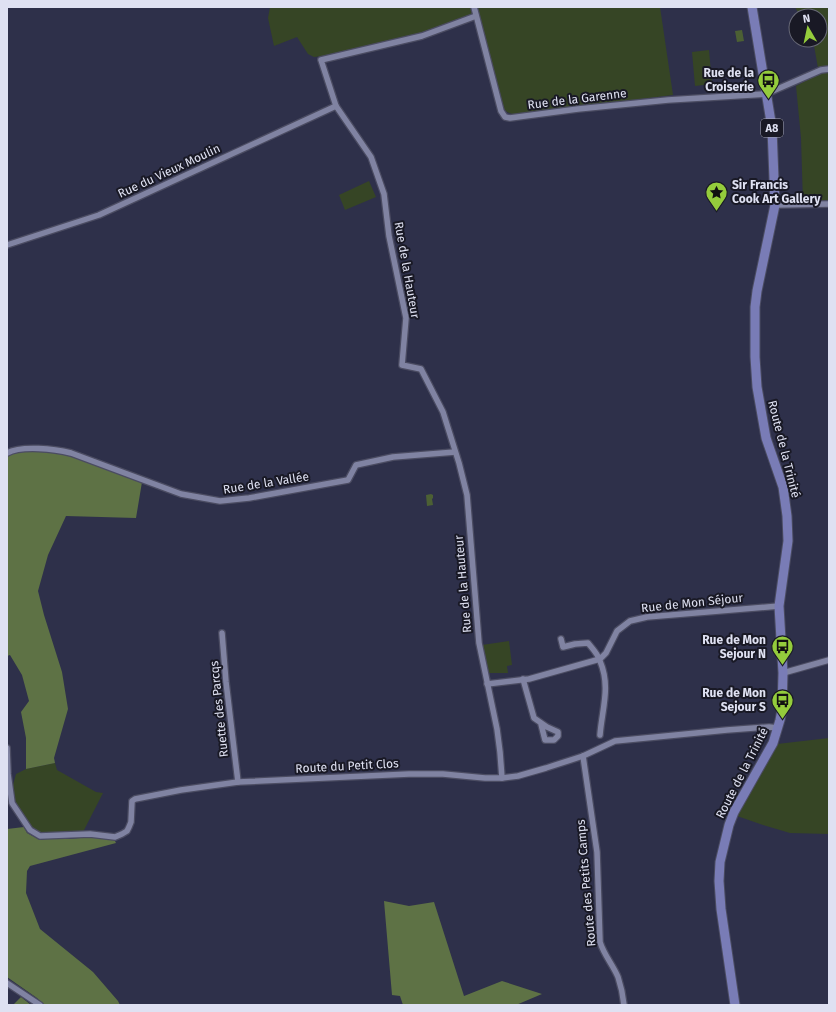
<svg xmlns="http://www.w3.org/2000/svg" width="836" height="1012" viewBox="0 0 836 1012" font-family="'Fira Sans',sans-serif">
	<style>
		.green { fill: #364525 }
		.forest { fill: #5e7245 }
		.water { fill: #4c6034 }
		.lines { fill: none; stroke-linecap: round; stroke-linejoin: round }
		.minor-casing { stroke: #4b4c62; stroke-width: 8 }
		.primary-casing { stroke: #4b4c62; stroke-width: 11 }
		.minor { stroke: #8083a2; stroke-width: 5.5 }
		.primary { stroke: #797cb6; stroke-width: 9 }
		.labels { text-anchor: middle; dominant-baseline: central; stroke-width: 4; stroke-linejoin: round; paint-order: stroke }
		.shield { fill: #191925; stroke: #a4a5b4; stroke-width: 1 }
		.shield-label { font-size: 11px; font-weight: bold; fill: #dfe1f2 }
		.poi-label { font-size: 12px; font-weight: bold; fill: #dfe1f2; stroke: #191925; text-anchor: end }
		.street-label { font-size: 12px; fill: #dfe1f2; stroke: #191925 }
	</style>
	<rect width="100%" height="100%" fill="#2e304a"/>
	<g class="green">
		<polygon points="270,7 472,7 473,14 421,34 332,55 314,57 308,54 297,37 274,46 268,18"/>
		<polygon points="477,7 660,7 673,95 515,115 507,112 504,109"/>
		<polygon points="795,7 829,7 829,67 818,68 813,40 820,40 820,16 800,16"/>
		<polygon points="709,50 712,84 695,86 692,52"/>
		<polygon points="829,72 829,201 803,203 801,138 796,86 818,74"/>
		<polygon points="369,181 376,197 345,210 339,195"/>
		<polygon points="509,641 512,665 507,666 508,673 488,673 482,645"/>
		<polygon points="829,738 829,834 790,833 763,825 737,816 777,744"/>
		<polygon points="55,763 57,770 96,792 103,793 83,832 41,834 32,829 14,802 11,786 13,785 16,774 26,769"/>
	</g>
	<g class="forest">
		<polygon points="14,452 53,452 70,456 142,482 136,518 66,516 48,555 38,591 44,615 62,672 68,709 54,758 55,763 26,769 26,738 21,712 29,701 22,675 10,655 7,656 7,457"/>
		<polygon points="24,827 27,833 40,840 51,838 70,839 89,837 114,839 116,843 30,866 27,871 26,893 40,929 93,972 118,1001 120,1005 44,1005 37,998 7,977 7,829"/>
		<polygon points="384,901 409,906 434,902 464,996 502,981 542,994 516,1005 403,1005 400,996 392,995"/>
		<polygon points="21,997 31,1005 13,1005"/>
	</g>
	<g class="water">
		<polygon points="742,30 744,41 737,42 735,31"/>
		<polygon points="431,494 433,495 433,498 432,499 433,505 427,506 426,495"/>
	</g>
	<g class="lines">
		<defs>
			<g id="minor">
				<polyline points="474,7 501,111 505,117 510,118 578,109 668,100 766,94 821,70 829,69"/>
				<polyline points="476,16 422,36 321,60 336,106 371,157 384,194 389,236 406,318 402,365 421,369 443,412 459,463 467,495 479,643 497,729 500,752 502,778"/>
				<polyline points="775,205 829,204"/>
				<polyline points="7,245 99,215 336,106"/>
				<path d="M 7,453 C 22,445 55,449 71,453 L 181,494 L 220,501 L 249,498 L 348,480 L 356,465 L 393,457 L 455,452"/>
				<polyline points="222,633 226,682 238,782"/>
				<path d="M 561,639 L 563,647 L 575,644 L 588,643 C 592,648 598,654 600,661 C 611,687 602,709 600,735"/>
				<polyline points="783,673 829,660"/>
				<polyline points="523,679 534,718 547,727 558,732 558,736 554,740 545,740 541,724"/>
				<polyline points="487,684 529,679 600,659 606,653 617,631 630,621 647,617 779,606"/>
				<polyline points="7,748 8,774 12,803 30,830 40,836 90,834 115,837 122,834 127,831 129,827 131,822 132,801 135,799 181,790 238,782 409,774 443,774 485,778 502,778 518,776 546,768 583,756 615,741 727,730 769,727 778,728"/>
				<path d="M 583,756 L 597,852 L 600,942 C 604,955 613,965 618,977 C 621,986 623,995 624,1005"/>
				<polyline points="7,983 40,1005"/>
			</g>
			<polyline id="primary" points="735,1005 721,909 719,881 720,862 729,825 734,812 773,743 780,720 782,710 783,673 779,606 788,541 787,516 783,487 766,438 757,387 755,357 755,307 757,291 775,205 772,128 752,7"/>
		</defs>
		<use href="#minor" class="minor-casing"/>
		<use href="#primary" class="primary-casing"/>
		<use href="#minor" class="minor"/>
		<use href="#primary" class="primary"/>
	</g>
	<defs>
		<symbol id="bus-pin" viewBox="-11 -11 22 30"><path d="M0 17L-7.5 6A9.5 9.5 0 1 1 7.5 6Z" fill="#94cc3c" stroke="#191925"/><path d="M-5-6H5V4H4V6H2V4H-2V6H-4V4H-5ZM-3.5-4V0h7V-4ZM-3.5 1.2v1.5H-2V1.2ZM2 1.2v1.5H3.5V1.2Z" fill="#111"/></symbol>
		<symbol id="sight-pin" viewBox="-11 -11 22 30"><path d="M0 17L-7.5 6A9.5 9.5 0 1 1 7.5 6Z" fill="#94cc3c" stroke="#191925"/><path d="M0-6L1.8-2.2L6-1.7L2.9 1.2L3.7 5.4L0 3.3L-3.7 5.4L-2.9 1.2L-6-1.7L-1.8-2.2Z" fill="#111"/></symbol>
	</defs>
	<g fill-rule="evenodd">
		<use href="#bus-pin" x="756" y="68" width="25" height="34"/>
		<use href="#sight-pin" x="704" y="180" width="25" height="34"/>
		<use href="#bus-pin" x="770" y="634" width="25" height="34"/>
		<use href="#bus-pin" x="770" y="688" width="25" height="34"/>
	</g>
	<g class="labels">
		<rect class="shield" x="761" y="119" width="22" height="18" rx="3"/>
		<g class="shield-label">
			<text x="772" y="128">A8</text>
		</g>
		<g class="poi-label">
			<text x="754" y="73">Rue de la<tspan x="754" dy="14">Croiserie</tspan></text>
			<text x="732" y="185" text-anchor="start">Sir Francis<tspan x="732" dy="14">Cook Art Gallery</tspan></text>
			<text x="766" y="640">Rue de Mon<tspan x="766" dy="14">Sejour N</tspan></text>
			<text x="766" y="693">Rue de Mon<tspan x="766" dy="14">Sejour S</tspan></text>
		</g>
		<g class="street-label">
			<text transform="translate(577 99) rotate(-7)">Rue de la Garenne</text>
			<text transform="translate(169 171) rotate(-25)">Rue du Vieux Moulin</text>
			<text transform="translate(407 270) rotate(80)">Rue de la Hauteur</text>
			<text transform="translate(784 449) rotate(76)">Route de la Trinité</text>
			<text transform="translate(266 483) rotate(-9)">Rue de la Vallée</text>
			<text transform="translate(463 584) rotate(-95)">Rue de la Hauteur</text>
			<text transform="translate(692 603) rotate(-6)">Rue de Mon Séjour</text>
			<text transform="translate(219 709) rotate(-96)">Ruette des Parcqs</text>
			<text transform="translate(347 766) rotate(-3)">Route du Petit Clos</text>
			<text transform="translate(742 773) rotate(-63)">Route de la Trinité</text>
			<text transform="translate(586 883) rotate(-95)">Route des Petits Camps</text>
		</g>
	</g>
	<rect width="836" height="1012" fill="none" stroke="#dfe1f2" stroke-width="16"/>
	<g transform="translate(808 28) rotate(351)"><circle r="19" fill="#191925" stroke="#686977"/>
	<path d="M0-3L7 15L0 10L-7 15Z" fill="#94cc3c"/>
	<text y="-6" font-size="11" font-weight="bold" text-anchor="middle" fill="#dfe1f2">N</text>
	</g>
</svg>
